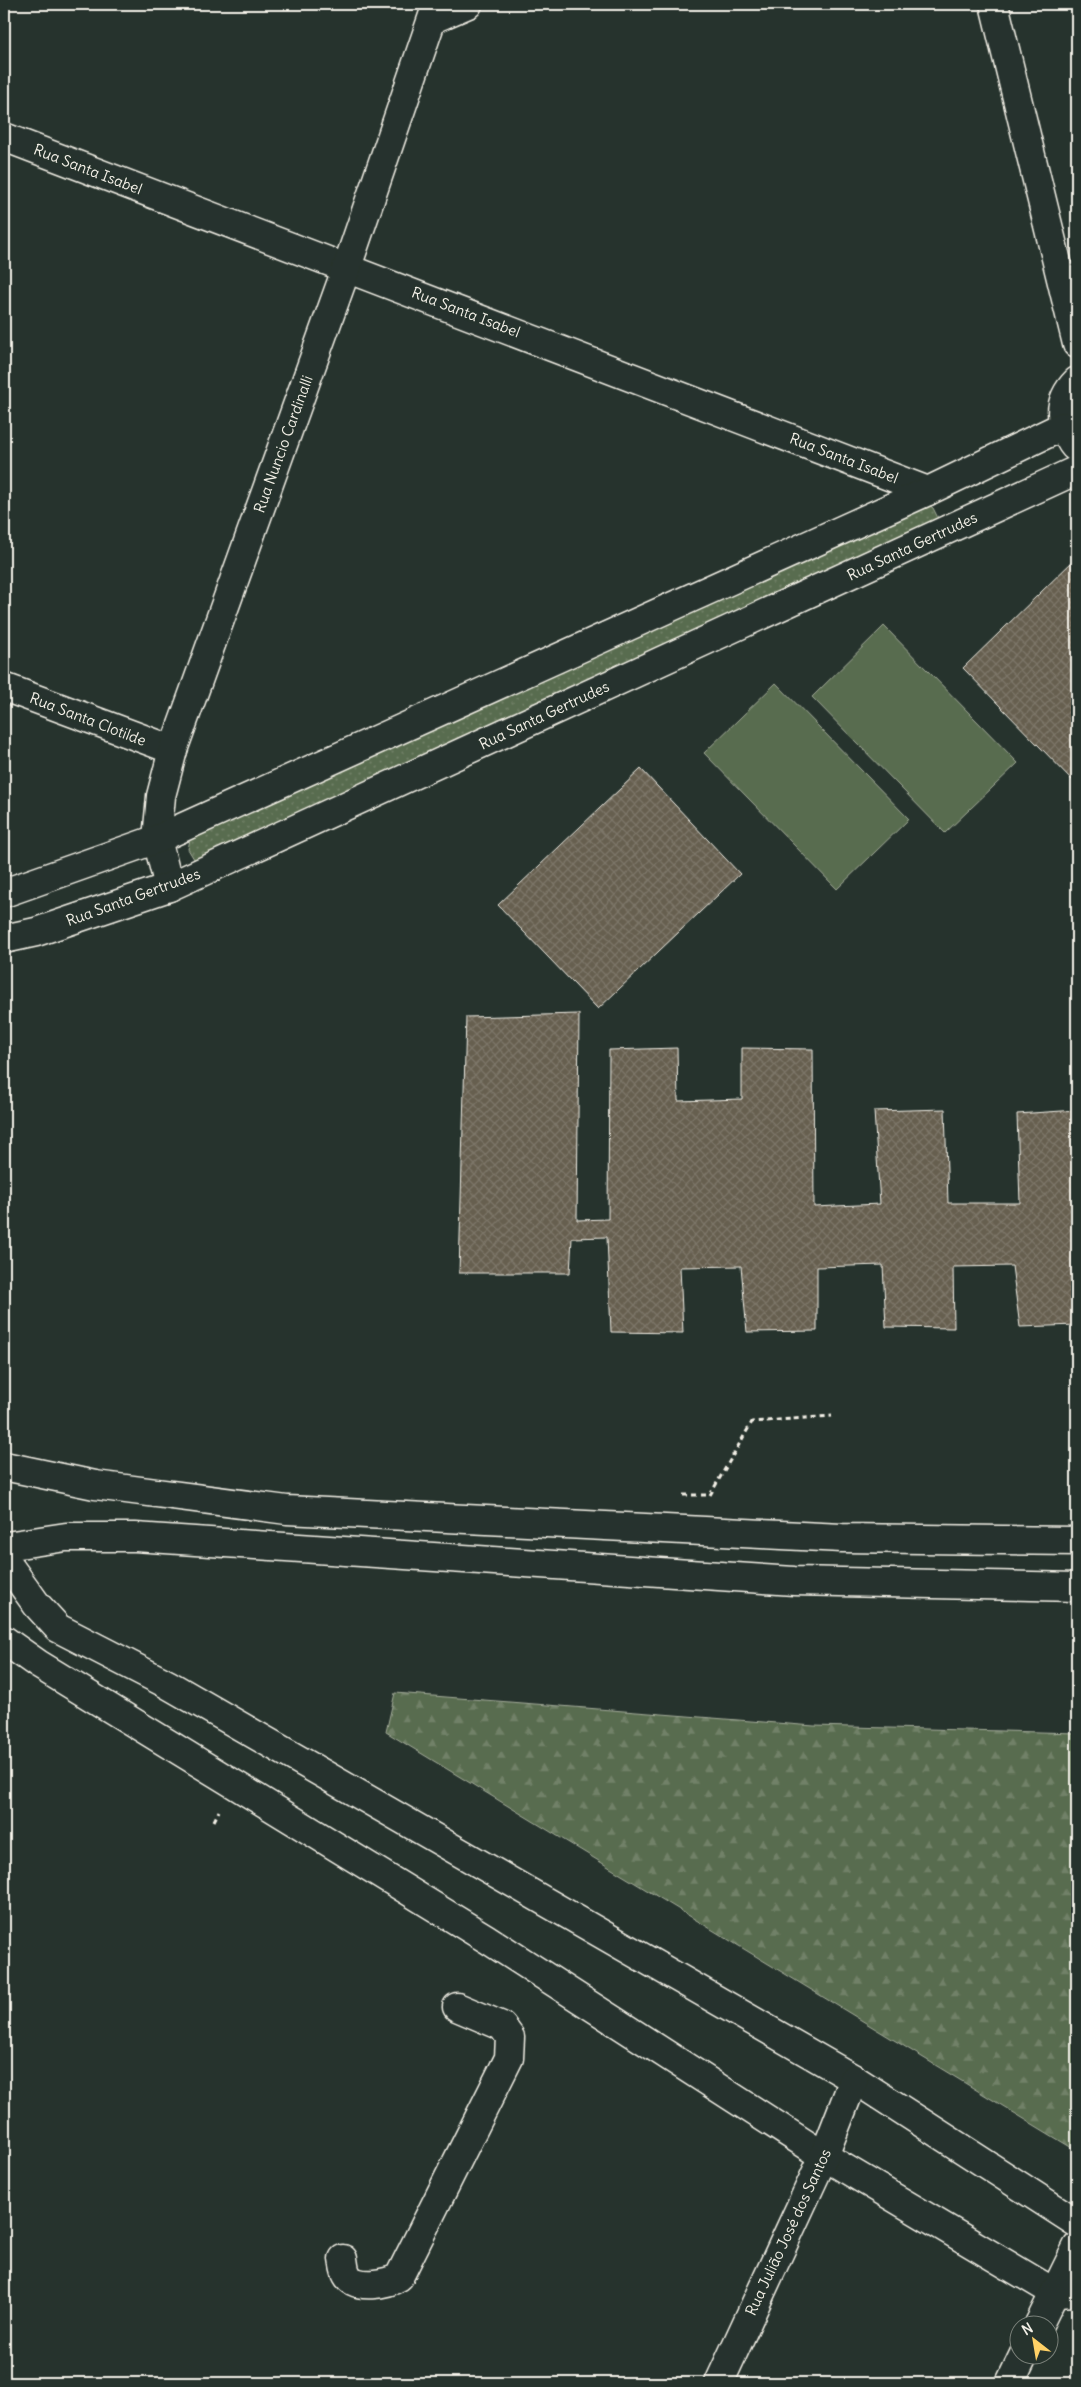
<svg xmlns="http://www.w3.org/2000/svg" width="1081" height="2387" viewBox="0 0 1081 2387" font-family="Delius,sans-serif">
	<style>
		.forest { fill: url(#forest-firs); stroke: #a6ae9c }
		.park { fill: url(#park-dots); stroke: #a6ae9c }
		.pitch { fill: #596c4f; stroke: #a6ae9c }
		.building { fill: url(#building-cross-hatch); stroke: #f4f1e8 }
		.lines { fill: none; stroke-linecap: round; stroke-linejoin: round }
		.minor-casing { stroke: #f4f1e8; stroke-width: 31 }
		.path { stroke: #f4f1e8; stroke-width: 3; stroke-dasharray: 5 4; stroke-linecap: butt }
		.minor { stroke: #26332d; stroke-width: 28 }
		.labels { text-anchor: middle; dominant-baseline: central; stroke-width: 5; stroke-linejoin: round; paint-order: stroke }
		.street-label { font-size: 15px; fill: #f4f1e8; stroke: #26332d }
	</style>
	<defs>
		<pattern id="forest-firs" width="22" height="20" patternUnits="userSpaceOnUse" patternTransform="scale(1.25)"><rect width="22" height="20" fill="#596c4f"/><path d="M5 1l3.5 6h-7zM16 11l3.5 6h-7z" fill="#718168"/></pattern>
		<pattern id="park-dots" width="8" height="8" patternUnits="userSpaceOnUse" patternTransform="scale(1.25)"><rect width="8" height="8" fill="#596c4f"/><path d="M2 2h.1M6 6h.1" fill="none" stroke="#718168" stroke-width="1.8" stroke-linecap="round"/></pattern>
		<pattern id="building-cross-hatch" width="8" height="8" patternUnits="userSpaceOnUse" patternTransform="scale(1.25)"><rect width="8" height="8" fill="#665e4f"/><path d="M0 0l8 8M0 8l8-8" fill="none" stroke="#7c7668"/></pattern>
	</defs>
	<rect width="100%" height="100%" fill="#26332d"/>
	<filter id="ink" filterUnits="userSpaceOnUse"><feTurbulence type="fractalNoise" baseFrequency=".02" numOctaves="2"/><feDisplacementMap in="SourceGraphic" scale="10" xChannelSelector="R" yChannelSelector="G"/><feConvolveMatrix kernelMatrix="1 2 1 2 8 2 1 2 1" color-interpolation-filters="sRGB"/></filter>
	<g filter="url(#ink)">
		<polygon class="forest" points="395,1693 814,1726 1077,1733 1077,2151 386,1732"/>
		<polygon class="park" points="926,503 933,508 938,518 935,526 206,861 194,859 188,849 191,835"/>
		<g class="pitch">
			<polygon points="884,626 1018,763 945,833 812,697"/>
			<polygon points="776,683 909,819 837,889 704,753"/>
		</g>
		<g class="building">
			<polygon points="1077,557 1077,785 963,668"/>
			<polygon points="641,769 740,874 598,1009 498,905"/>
			<polygon points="579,1014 577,1220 608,1219 609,1050 677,1048 678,1101 742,1099 742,1048 813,1049 814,1207 880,1204 874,1111 945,1109 948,1203 1020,1203 1017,1114 1077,1110 1077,1325 1020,1327 1012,1266 953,1267 954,1328 886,1327 883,1265 817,1267 817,1331 747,1332 741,1266 680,1267 683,1333 611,1332 607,1237 572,1238 570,1273 459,1273 466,1017"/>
		</g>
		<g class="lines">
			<defs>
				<g id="minor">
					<polyline points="994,4 1077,344"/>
					<polyline points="433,19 468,4"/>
					<polyline points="4,137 928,491"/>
					<path d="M 1077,381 C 1061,397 1058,415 1068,436 C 1071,441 1072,446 1077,448"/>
					<polyline points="4,687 173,750"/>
					<polyline points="169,887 157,839 161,796 173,750 347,267 437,4"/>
					<polyline points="4,893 157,839 928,491 1063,426"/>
					<polyline points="4,939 36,932 169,887 1077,470"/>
					<polyline points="4,1466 95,1485 287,1510 842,1538 1077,1541"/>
					<polyline points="6,1546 66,1537 135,1537 794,1581 1077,1587"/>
					<polyline points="4,1559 37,1605 58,1628 167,1684 854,2079 1077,2223"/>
					<polyline points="4,1640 38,1664 487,1939 824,2156 1055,2293 1077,2292"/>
					<path d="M 343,2259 C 344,2264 344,2270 347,2275 C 355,2290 388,2284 399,2277 L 509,2058 L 510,2037 L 502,2026 L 457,2007"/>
					<polyline points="1039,2324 1077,2247"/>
					<polyline points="719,2383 824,2156 854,2079"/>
					<polyline points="1010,2383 1024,2354"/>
				</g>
			</defs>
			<use href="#minor" class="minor-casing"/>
			<g class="path">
				<polyline points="683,1495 710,1495 752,1422 832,1416"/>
				<polyline points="214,1821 219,1811"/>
			</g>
			<use href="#minor" class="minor"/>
		</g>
	</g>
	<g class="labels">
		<g class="street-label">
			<text transform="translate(88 169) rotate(21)">Rua Santa Isabel</text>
			<text transform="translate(466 312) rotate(21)">Rua Santa Isabel</text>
			<text transform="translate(283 444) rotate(-70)">Rua Nuncio Cardinalli</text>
			<text transform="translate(844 458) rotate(21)">Rua Santa Isabel</text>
			<text transform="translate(912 546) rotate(-25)">Rua Santa Gertrudes</text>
			<text transform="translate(544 715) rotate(-25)">Rua Santa Gertrudes</text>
			<text transform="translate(88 719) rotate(21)">Rua Santa Clotilde</text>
			<text transform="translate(133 897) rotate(-20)">Rua Santa Gertrudes</text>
			<text transform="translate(788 2232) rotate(-65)">Rua Julião José dos Santos</text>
		</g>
	</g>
	<rect width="1081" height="2387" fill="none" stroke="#26332d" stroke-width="20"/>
	<rect x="10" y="10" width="1061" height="2367" fill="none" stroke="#f4f1e8" stroke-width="2" filter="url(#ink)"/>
	<g transform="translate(1034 2340) rotate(329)"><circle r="24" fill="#26332d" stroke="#787f78"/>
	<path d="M0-4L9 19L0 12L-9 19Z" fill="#ffd166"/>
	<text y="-8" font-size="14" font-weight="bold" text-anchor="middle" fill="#f4f1e8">N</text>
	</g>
</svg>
